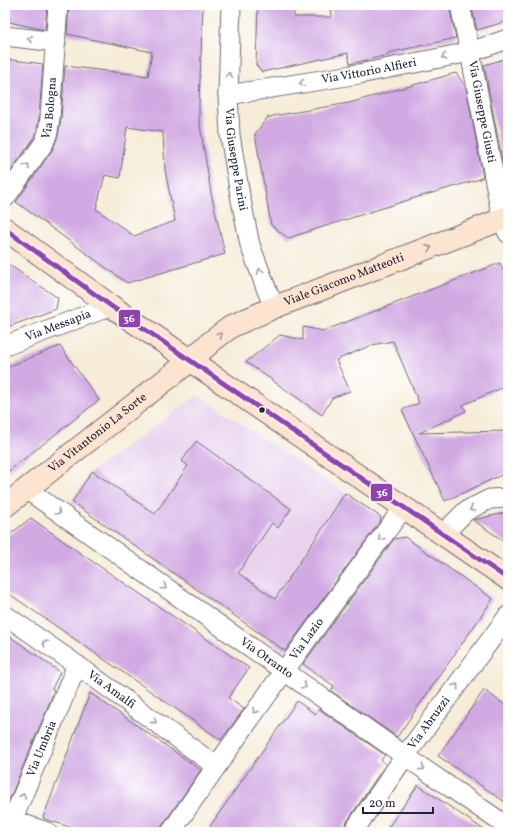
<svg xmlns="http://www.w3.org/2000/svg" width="513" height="837" viewBox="0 0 513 837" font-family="Vollkorn,serif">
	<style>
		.built { fill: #e8d2ee }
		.building { fill: #d1aae3; fill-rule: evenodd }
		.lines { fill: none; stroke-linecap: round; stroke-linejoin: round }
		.street-casing { stroke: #6c6972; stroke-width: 21 }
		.secondary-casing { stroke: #6c6972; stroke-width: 24 }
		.street { stroke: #fff; stroke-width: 19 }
		.secondary { stroke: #fde4d1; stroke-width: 22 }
		.bus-1-casing { stroke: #fff; stroke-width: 8 }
		.bus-1 { stroke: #8e44ad; stroke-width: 5 }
		.oneway { stroke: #9c9ca7 }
		.oneway2 { stroke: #9a8d8e }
		.bus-dot { fill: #22223b; stroke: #fff; stroke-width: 1.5 }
		.labels { text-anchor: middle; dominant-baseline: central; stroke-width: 3; stroke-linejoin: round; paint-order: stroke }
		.street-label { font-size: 12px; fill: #22223b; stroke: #fff }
		.line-badge { stroke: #fff; stroke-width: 1.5 }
		.badge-label { font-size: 11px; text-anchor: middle; font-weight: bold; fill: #fff }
	</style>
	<rect width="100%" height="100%" fill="#fff"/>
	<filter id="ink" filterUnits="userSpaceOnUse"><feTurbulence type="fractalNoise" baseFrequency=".025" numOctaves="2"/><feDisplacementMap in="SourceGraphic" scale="8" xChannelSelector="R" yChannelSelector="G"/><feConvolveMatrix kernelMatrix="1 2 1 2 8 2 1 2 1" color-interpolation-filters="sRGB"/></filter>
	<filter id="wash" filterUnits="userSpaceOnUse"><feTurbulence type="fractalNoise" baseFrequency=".012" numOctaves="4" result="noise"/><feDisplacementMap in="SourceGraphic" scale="16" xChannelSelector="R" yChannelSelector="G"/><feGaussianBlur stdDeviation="0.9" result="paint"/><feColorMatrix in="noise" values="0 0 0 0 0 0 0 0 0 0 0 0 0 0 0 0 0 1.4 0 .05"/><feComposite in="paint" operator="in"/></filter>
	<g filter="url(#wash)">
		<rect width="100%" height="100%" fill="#f6ecd8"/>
		<polygon class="built" points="198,395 345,493 324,526 293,572 276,600 255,630 72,502 92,471"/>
		<g id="blocks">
			<g class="building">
				<polygon points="5,5 47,5 45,30 5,21"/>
				<path d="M 69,5 L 203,5 L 199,104 L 199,119 L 211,193 L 225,254 L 127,283 L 16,202 L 53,149 L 58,136 L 61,119 L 65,66 L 148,76 L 152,52 L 67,34 ZM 127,127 L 163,132 L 165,170 L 175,221 L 134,236 L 96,209 L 105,175 L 120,178 Z"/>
				<polygon points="258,5 294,5 294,17 332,17 331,5 449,5 456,38 388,53 388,55 350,64 348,53 262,72 256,65"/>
				<polygon points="471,5 508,5 508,21 477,30"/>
				<polygon points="508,58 508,143 506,143 508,146 508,169 504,170 484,65"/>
				<polygon points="5,59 43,64 39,117 37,129 34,138 5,179"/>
				<polygon points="456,73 466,87 483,177 480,178 480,179 408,200 288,238 271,225 255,134 267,118 273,116 349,103"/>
				<polygon points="5,262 58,298 56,309 5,328"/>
				<polygon points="500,263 508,283 508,385 463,405 466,411 419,433 508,431 508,472 445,501 402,410 419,403 393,341 372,345 336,360 350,391 332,398 322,415 246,362 280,335 303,340 303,327 323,331"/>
				<polygon points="60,346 99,400 5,474 5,368"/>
				<polygon points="196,441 291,509 278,528 272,523 238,573 275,599 324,526 345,493 381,517 380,519 381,520 285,651 72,502 92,471 155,514 188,466 182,461"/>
				<polygon points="508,512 508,544 473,520"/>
				<polygon points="31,518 83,555 249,668 228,698 244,709 221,740 5,591 5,538"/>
				<polygon points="405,537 493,599 397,737 331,691 334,686 303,664 394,539"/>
				<polygon points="5,633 60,672 52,689 54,690 46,712 6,807 5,807"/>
				<polygon points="484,690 508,707 508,804 438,756"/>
				<polygon points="90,693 201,770 162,826 160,832 84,832 43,818"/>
				<polygon points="297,701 315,714 319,709 385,755 381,760 386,764 344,826 342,832 206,832"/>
				<polygon points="418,785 487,832 385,832"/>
			</g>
		</g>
	</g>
	<g filter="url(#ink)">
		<use href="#blocks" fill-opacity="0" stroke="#6c6972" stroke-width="1"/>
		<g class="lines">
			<defs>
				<g id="street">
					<path id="s1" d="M 231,5 L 228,95 L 230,135 L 240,195 L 250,245 L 268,293 L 275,307"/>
					<path id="s2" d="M 460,5 L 470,52 L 500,208 L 502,219 L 508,233"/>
					<polyline points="5,36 56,42"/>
					<path id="s3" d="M 228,95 L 359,74 L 470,52 L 508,39"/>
					<path id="s4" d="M 5,198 L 44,143 L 48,132 L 50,118 L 58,5"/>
					<path id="s5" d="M 5,346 L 111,306"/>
					<path id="s6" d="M 26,489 L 405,756 L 508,827"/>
					<polyline points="443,534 466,511 490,499 508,498"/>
					<path id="s7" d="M 5,615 L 77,665 L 216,766"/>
					<polyline points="5,818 47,832"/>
					<path id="s8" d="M 8,832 L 12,821 L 77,665"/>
					<path id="s9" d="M 171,832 C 246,722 325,614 404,507"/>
					<path id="s10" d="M 353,832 L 405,756 L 508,616"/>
				</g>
				<g id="secondary">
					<polyline points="5,229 111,306 508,579"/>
					<path id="s11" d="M 5,506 L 191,360 L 212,341 L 232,326 L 275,307 L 508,217"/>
				</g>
			</defs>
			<use href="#street" class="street-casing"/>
			<use href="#secondary" class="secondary-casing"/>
			<use href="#street" class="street"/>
			<use href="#secondary" class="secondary"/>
			<defs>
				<polyline id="bus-1" points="5,229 111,306 508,579"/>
			</defs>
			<use href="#bus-1" class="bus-1-casing"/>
			<use href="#bus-1" class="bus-1"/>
		</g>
		<defs><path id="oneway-chevron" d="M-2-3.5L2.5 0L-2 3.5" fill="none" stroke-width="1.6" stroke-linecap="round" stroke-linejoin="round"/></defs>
		<g class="oneway">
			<use href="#oneway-chevron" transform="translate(30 39) rotate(-174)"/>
			<use href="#oneway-chevron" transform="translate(444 57) rotate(169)"/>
			<use href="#oneway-chevron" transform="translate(229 75) rotate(-88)"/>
			<use href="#oneway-chevron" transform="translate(302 83) rotate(171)"/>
			<use href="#oneway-chevron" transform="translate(27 166) rotate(-55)"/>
			<use href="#oneway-chevron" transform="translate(260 271) rotate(-111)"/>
			<use href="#oneway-chevron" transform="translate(472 509) rotate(153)"/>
			<use href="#oneway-chevron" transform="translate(58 512) rotate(35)"/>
			<use href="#oneway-chevron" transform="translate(381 538) rotate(126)"/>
			<use href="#oneway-chevron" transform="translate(164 587) rotate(35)"/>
			<use href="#oneway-chevron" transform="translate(45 643) rotate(-145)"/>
			<use href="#oneway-chevron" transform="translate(304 686) rotate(35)"/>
			<use href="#oneway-chevron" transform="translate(456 686) rotate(-54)"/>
			<use href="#oneway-chevron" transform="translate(255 711) rotate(125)"/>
			<use href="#oneway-chevron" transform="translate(154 721) rotate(36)"/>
			<use href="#oneway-chevron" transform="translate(422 768) rotate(34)"/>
			<use href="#oneway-chevron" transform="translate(23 796) rotate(-67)"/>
		</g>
		<g class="oneway2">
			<use href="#oneway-chevron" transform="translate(429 248) rotate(-21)"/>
			<use href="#oneway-chevron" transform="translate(220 335) rotate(-37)"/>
		</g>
	</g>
	<circle class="bus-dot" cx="262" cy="410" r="3.5"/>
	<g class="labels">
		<g class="street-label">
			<text stroke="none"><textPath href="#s3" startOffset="143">Via Vittorio Alfieri</textPath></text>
			<text stroke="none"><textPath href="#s4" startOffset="103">Via Bologna</textPath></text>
			<text stroke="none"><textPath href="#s2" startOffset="109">Via Giuseppe Giusti</textPath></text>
			<text stroke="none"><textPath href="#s1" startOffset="155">Via Giuseppe Parini</textPath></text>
			<text stroke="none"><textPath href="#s11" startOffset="411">Viale Giacomo Matteotti</textPath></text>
			<text stroke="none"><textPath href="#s5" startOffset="57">Via Messapia</textPath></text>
			<text stroke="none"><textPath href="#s11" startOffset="118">Via Vitantonio La Sorte</textPath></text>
			<text stroke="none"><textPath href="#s9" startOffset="236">Via Lazio</textPath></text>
			<text stroke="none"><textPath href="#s6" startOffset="294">Via Otranto</textPath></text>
			<text stroke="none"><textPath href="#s7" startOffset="130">Via Amalfi</textPath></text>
			<text stroke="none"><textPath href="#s10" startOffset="133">Via Abruzzi</textPath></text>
			<text stroke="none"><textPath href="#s8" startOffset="90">Via Umbria</textPath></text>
		</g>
	</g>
	<g class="line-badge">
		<rect x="118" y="309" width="23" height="19" rx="4" fill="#8e44ad"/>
		<rect x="370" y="483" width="23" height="19" rx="4" fill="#8e44ad"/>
	</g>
	<g class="badge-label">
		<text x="129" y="322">36</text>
		<text x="382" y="496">36</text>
	</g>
	<rect width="513" height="837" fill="none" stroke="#fff" stroke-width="20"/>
	<path d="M363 807v6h70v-6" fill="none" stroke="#22223b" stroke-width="2"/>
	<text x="369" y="807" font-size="12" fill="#22223b" stroke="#ffffff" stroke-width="3" paint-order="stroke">20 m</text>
</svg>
